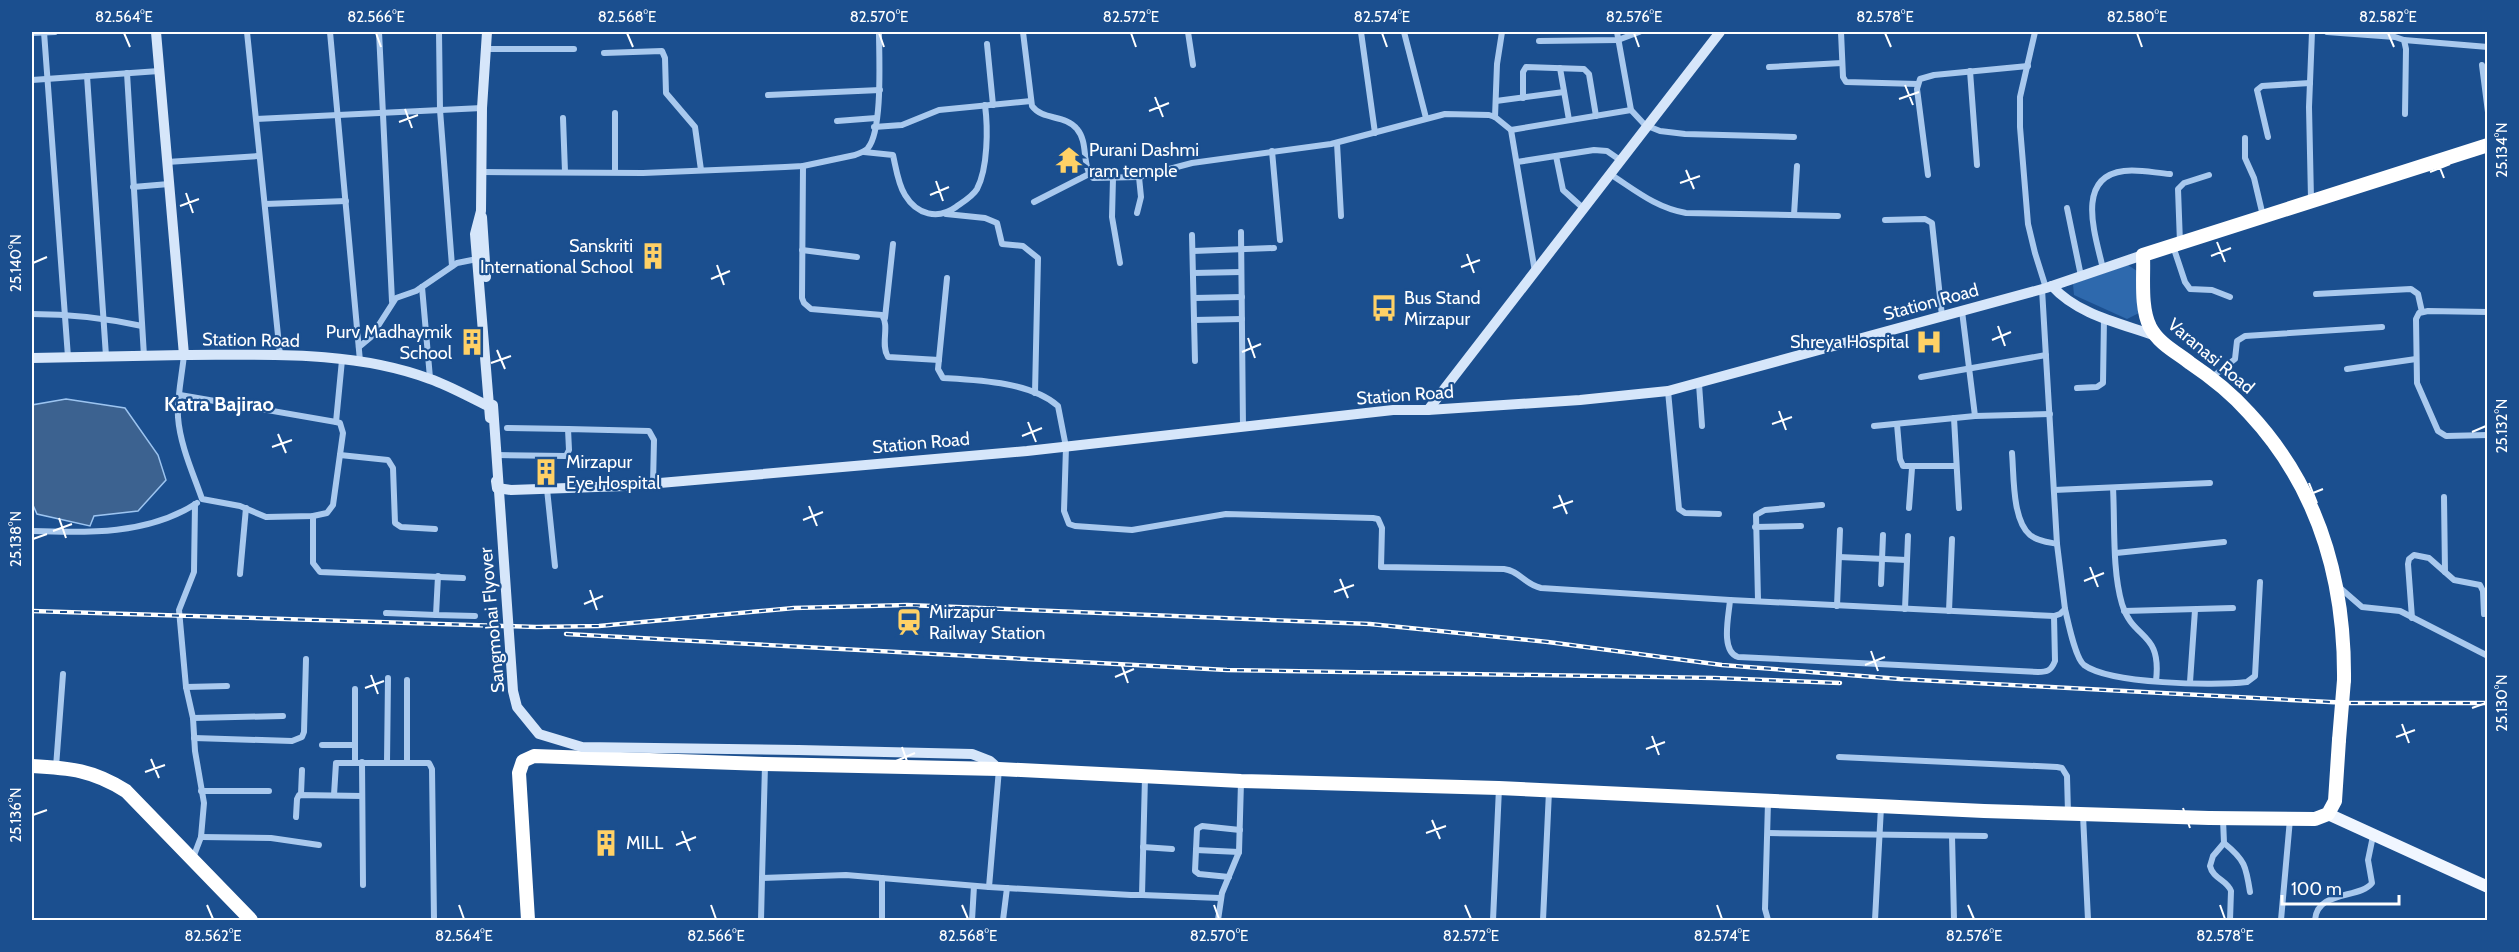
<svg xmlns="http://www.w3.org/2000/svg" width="2519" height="952" viewBox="0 0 2519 952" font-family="Cabin,sans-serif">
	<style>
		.green { fill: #2e69ad }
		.water { fill: #3c6290; stroke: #9cc4f0; stroke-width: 1.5 }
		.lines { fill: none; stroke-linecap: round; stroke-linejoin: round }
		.street { stroke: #a9c9ee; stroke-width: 6 }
		.secondary { stroke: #d6e6fa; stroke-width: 10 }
		.primary { stroke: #f0f6ff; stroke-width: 12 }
		.highway { stroke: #fff; stroke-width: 14 }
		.rail-casing { stroke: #fff; stroke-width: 4.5 }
		.rail { stroke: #1b4f8f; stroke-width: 2; stroke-dasharray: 7; stroke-linecap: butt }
		.secondary-bridge { stroke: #d6e6fa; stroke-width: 10 }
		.highway-bridge { stroke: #fff; stroke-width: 14 }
		.ticks { fill: none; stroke: #fff; stroke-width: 2 }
		.labels { text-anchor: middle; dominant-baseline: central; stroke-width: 4.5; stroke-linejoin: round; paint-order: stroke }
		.poi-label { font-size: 18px; fill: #fff; stroke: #1b4f8f; text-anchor: start }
		.street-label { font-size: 18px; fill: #fff; stroke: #1b4f8f }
		.neighbourhood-label { font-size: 20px; font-weight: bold; fill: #fff; stroke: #1b4f8f }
		.neatline { fill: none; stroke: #fff; stroke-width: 2 }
		.ticks-label { font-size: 15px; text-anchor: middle; fill: #fff }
	</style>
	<rect width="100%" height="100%" fill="#1b4f8f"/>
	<polygon class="green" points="2128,265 2137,271 2139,313 2127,319 2074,295 2073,284"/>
	<polygon class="water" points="66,399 125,408 158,455 166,480 138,511 94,516 90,526 37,514 32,503 32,405"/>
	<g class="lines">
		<g class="street">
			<polyline points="44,32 68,357"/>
			<polyline points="247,32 280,355"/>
			<polyline points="330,32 360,361"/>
			<polyline points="379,32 392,301"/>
			<polyline points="439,32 440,110 452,266"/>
			<path d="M 1023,32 L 1032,106 C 1043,121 1065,114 1077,129 C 1089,143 1081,166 1093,178 L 1139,177 L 1192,163 L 1331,144 L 1445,114 L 1489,115 L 1495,117 L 1511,130"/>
			<polyline points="1188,32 1193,65"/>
			<polyline points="1361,32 1375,133"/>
			<polyline points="1404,32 1426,118"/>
			<polyline points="1617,32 1631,110 1645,125 1660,131 1685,134 1794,137"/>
			<polyline points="1841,32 1843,77 1846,82 1918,84"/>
			<polyline points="2035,32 2020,97 2020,127 2028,224 2035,253 2046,288"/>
			<polyline points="2327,32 2395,37 2404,40 2406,49 2405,114"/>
			<polyline points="32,33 55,32"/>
			<polyline points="2404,40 2488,47"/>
			<polyline points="1539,41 1618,40 1639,32"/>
			<polyline points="987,44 993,105"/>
			<polyline points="486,49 574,49"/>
			<polyline points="604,53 662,51 665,58 666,93 695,127 701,170"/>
			<polyline points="2482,65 2488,112"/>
			<polyline points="1769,67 1842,63"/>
			<polyline points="1560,68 1569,120"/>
			<polyline points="1970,71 1977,165"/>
			<polyline points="127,73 144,356"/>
			<polyline points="87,76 106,356"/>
			<polyline points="32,80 159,71"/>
			<polyline points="768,95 880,90"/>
			<polyline points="1523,98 1523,72 1526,67 1584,69 1589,74 1596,116"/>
			<polyline points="1496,101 1564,92"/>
			<polyline points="615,113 615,172"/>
			<polyline points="1495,117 1497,64 1502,32"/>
			<polyline points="563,118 565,172"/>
			<polyline points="256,119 482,108"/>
			<polyline points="837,121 876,118"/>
			<polyline points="874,127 902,125 939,110 1031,101"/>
			<polyline points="2268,137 2257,90 2262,86 2310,83"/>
			<polyline points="2245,138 2245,158 2254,178 2263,216"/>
			<polyline points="1337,143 1341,216"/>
			<polyline points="1272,151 1280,240"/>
			<path d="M 864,152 L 893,155 C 896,168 898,184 905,195 C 917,215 938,220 956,207 C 963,202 973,196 977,189 C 988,168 988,128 985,105"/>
			<polyline points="1556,156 1563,190 1583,208"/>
			<polyline points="167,162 259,156"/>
			<polyline points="1517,162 1594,150 1607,151 1620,160"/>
			<path d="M 803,166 L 802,298 L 804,303 L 811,309 L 882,315 C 890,327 880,344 888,357 L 939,360"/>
			<path d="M 481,172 L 643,173 L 785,167 L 803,166 L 855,155 C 860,153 864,152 868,148 C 883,130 879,56 879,32"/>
			<path d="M 1610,174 C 1635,190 1656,208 1686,213 L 1838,216"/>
			<polyline points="1928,175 1917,89 1920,79 1934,75 2028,66"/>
			<polyline points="1113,178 1112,217 1120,263"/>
			<polyline points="133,187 169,184"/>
			<polyline points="2311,199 2309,107 2312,32"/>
			<polyline points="1034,202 1089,174"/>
			<polyline points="265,204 346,201"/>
			<polyline points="2067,208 2081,276"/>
			<polyline points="1137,213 1141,197 1139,177"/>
			<polyline points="946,214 985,218 997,223 1002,244 1023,246 1038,258 1035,393"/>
			<polyline points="1794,215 1797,166"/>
			<polyline points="1885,220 1925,219 1932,223 1942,316"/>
			<polyline points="1241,232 1243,427"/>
			<polyline points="1192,235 1195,361"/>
			<polyline points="2180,243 2178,189 2184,183 2209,175"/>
			<polyline points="2173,246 2185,282 2190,289 2212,290 2230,297"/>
			<polyline points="802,250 857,257"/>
			<polyline points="1193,251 1274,248"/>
			<path d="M 2103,269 C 2096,237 2074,177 2124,171 C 2139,169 2155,173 2170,174"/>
			<polyline points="1535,272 1511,130 1631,110"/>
			<polyline points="1193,273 1241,272"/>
			<path d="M 947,278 L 938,369 L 943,378 C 977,380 1031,382 1058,406 L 1066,447 L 1064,511 L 1069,524 L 1075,526 L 1132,530 L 1226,514 L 1373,518 L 1378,519 L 1382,528 L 1381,567 L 1504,569 C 1520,571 1524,584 1541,588 L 1730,600 L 2054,616 L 2060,614 L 2065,609 L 2057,544 L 2042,289"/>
			<polyline points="422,287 430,378"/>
			<polyline points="2316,294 2411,289 2418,294 2422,312"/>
			<polyline points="1194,298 1242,297"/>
			<polyline points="1962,311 1975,416"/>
			<polyline points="2488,312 2428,311 2419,313 2416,319 2417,383 2438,431 2446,436 2488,435"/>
			<path d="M 32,314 C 70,314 105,318 142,326"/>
			<polyline points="885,318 893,244"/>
			<polyline points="1194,320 1242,319"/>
			<polyline points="359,347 371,337 396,298 416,291 457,263 477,259"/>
			<path d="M 184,355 C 182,375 177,397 178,417 C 180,445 193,473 202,499 L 240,506 L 266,517 L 313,516 L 327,513 L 333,505 L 343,433 L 340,423 L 336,422"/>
			<polyline points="2347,369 2416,359"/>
			<polyline points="1921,377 2046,355"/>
			<polyline points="2211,378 2235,359 2237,341 2245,336 2382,327"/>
			<polyline points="1699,384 1702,426"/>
			<polyline points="2077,388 2097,387 2103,383 2104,318"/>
			<polyline points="1668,391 1679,509 1685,513 1719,514"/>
			<polyline points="180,395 336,422 342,360"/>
			<polyline points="1954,418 1959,508"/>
			<polyline points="1897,424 1900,459 1903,466 1956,466"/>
			<polyline points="1874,426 1975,416 2050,414"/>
			<polyline points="507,428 568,429"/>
			<path d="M 2012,453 C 2014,475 2012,520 2030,535 C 2037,541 2048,542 2057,544"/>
			<polyline points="340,455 388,460 393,468 395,523 401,527 435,529"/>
			<polyline points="495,455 566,456 569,450 568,429 649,431 654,440 653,484"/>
			<path d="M 2113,488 C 2115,523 2112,570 2122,604 C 2133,641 2162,630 2156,681"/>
			<polyline points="547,489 555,566"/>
			<polyline points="2054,490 2210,483"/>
			<polyline points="2444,497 2445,572"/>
			<polyline points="1909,508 1912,468"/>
			<polyline points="313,516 313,563 320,572 463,578"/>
			<polyline points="1755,527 1801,526"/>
			<path d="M 32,531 C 87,533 148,535 197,503"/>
			<polyline points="2116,553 2224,542"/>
			<polyline points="1839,557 1907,560"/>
			<polyline points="240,574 246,508"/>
			<polyline points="438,576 436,615 475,616"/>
			<polyline points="1881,584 1883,535"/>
			<polyline points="2339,587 2362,607 2400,611 2488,656"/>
			<path d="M 1730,600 C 1729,615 1720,651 1738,657 L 2038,672 C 2047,672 2051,671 2055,661 L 2054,616"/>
			<polyline points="1758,600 1756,515 1765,510 1822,505"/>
			<polyline points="1837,606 1840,530"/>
			<polyline points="1905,609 1908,536"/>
			<path d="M 2065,609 C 2068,621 2075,658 2084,665 C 2110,684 2214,686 2247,682 L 2255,676 L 2260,582"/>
			<polyline points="1949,611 1952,539"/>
			<polyline points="2124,611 2233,608"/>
			<polyline points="386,613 436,615"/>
			<polyline points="2412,618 2408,564 2409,559 2414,555 2429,558 2454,580 2480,585 2483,591 2484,614"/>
			<polyline points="2190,682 2195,610"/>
			<polyline points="186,687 227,686"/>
			<polyline points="355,689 355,762"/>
			<polyline points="193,718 283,716"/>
			<polyline points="194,738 292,741 302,737 304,732 306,659"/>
			<polyline points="322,745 355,745"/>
			<polyline points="1839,757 2057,767 2062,768 2067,776 2068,813"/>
			<polyline points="362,762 363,885"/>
			<polyline points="387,762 388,678"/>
			<polyline points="407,762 407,680"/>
			<polyline points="765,765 762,878 846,875 989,887 1131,895 1142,895 1145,777"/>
			<polyline points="56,767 63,674"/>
			<polyline points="201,791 269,791"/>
			<polyline points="301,794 302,770"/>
			<polyline points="334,795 336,763 429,763 432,769 434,920"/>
			<polyline points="2083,815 2088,920"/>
			<polyline points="296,817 297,799 299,795 362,796"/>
			<path d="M 2223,819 L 2224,843 L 2213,856 L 2210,866 C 2213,879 2227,880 2231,891 L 2230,920"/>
			<polyline points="1768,833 1985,836"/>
			<polyline points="1952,836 1954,920"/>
			<polyline points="201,837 271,838 319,845"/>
			<path d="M 2224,843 C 2245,860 2246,866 2250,892"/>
			<polyline points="1143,847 1172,849"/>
			<polyline points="1196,850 1239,852"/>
			<polyline points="193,858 201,837 204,803 195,751 193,718 186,687 179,610 194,572 195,504"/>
			<polyline points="1229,877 1199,874 1195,871 1197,829 1202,826 1240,830"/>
			<polyline points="989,887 999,769"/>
			<polyline points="1142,895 1220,898"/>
			<polyline points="761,920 762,878"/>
			<polyline points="882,920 882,878"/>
			<polyline points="972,920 974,886"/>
			<polyline points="1003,920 1007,888"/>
			<polyline points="1218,920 1222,893 1239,852 1241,782"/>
			<polyline points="1493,920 1499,788"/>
			<polyline points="1543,920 1549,791"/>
			<polyline points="1768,920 1765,909 1768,802"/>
			<polyline points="1875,920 1881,807"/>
			<polyline points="2281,920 2290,819"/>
			<path d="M 2315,920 C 2317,890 2360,899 2372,883 L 2368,860 L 2373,836"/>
		</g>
		<g class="secondary">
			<path d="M 156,32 L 184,355 C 265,355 353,350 430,379 C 450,386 469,397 488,406"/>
			<polyline points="487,32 482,108 481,211 475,234 490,418"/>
			<polyline points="482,217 486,277"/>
			<path d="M 2052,286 C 2078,315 2120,323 2156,336"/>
			<polyline points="32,358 184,355"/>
			<polyline points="1428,410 1720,32"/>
			<polyline points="496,481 497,488 511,490 625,486 1027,451 1393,410 1428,410 1580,400 1668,391 2046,288 2143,255"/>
			<polyline points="798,750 972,754 990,761 999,769"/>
		</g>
		<polyline class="primary" points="2328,814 2488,887"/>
		<g class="highway">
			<path d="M 2344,680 C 2345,580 2318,487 2249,413 C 2232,394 2211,377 2190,363 C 2176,352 2159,344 2150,327 C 2140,307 2144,277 2143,255 L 2488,145"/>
			<path d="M 32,766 C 70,768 93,770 126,791 L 251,920"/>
			<polyline points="528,920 519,773 523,761 534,756 765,764 999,769 1241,781 1499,788 1984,811 2209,818 2315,819 2328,814 2335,801 2339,740"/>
		</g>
		<defs>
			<g id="rail">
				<polyline points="32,611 536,627 599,626 794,608 907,605 1370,624 1548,642 1722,665 1900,679 2349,703 2488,703"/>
				<polyline points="566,634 1227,670 1715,678 1840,683"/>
			</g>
		</defs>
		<use href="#rail" class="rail-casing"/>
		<use href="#rail" class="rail"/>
		<polyline class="secondary-bridge" points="493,405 513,691 517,707 539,734 582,747 798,750"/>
		<polyline class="highway-bridge" points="2339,740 2344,680"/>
	</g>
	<path class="ticks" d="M 124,33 L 130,47M 376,33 L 381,47M 627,33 L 633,47M 879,33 L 884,47M 1131,33 L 1136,47M 1382,33 L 1387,47M 1634,33 L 1639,47M 1885,33 L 1891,47M 2137,33 L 2142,47M 2388,33 L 2394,47M 1905,85 L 1913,105M 1155,97 L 1163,117M 1899,99 L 1919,92M 405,109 L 412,128M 1149,111 L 1169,103M 399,122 L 418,115M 2472,156 L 2486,150M 2436,158 L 2444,178M 1686,170 L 1694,189M 2430,172 L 2450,164M 936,181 L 943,201M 1680,183 L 1700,176M 186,193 L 193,213M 930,195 L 949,187M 180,206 L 199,199M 2217,242 L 2225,262M 1467,254 L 1474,273M 2211,256 L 2231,248M 33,263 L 47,257M 717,265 L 724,285M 1461,267 L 1480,260M 711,279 L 730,271M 1998,326 L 2005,346M 1248,338 L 1255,358M 1992,340 L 2011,332M 497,350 L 505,369M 1242,352 L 1261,344M 491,363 L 511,356M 1779,411 L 1786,430M 1028,422 L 1036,442M 1772,424 L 1792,417M 2472,432 L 2486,426M 278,434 L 286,453M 1022,436 L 1042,428M 272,447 L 292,440M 2309,483 L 2317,503M 1559,495 L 1567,514M 2303,497 L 2323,489M 809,506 L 817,526M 1553,508 L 1573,501M 59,518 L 66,538M 803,520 L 823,512M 53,531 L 72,524M 33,539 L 47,534M 2090,567 L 2098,587M 1340,579 L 1348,598M 2084,581 L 2104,573M 590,590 L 597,610M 1334,592 L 1354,585M 584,604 L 603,596M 1871,651 L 1878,671M 1121,663 L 1128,683M 1865,665 L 1885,657M 371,675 L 378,694M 1115,677 L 1134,669M 365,688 L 384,681M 2472,708 L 2486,703M 2402,724 L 2409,743M 1652,736 L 1659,755M 2396,737 L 2415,730M 902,747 L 909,767M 1646,749 L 1665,742M 151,759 L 159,778M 896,761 L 915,753M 145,772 L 165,765M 2183,808 L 2190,828M 33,815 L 47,810M 1432,820 L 1440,839M 2177,822 L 2196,814M 682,831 L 690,851M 1426,833 L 1446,826M 676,845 L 696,837M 207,905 L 213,919M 459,905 L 464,919M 711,905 L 716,919M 962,905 L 968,919M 1214,905 L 1219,919M 1465,905 L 1471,919M 1717,905 L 1722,919M 1968,905 L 1974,919M 2220,905 L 2225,919"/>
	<defs>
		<symbol id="temple-bare" viewBox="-9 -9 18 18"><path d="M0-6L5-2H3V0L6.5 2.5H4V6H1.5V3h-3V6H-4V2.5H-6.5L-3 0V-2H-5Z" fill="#ffd166" stroke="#1b4f8f" stroke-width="2.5" paint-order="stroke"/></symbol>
		<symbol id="building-bare" viewBox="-9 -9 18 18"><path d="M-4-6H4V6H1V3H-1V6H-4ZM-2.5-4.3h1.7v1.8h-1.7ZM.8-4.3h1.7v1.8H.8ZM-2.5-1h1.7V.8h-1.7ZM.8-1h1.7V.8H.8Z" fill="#ffd166" stroke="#1b4f8f" stroke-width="2.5" paint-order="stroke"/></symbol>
		<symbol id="bus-bare" viewBox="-9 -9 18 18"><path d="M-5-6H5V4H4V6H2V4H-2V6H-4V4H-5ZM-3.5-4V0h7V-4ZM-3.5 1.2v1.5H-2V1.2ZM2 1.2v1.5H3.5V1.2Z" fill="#ffd166" stroke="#1b4f8f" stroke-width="2.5" paint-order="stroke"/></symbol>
		<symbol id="hospital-bare" viewBox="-9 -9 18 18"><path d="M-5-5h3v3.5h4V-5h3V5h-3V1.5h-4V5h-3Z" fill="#ffd166" stroke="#1b4f8f" stroke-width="2.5" paint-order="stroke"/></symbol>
		<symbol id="station-bare" viewBox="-9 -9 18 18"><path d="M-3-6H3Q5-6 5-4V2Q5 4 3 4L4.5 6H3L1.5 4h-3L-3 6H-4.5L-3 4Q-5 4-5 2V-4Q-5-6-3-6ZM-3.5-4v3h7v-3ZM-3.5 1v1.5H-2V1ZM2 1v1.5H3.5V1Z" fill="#ffd166" stroke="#1b4f8f" stroke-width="2.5" paint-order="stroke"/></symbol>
	</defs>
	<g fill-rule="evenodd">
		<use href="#temple-bare" x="1050" y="141" width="38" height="38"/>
		<use href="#building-bare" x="634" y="237" width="38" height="38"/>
		<use href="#bus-bare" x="1365" y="289" width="38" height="38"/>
		<use href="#building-bare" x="453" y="323" width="38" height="38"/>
		<use href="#hospital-bare" x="1910" y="323" width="38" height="38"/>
		<use href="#building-bare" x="527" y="453" width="38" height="38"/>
		<use href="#station-bare" x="890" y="603" width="38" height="38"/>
		<use href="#building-bare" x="587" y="824" width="38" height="38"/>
	</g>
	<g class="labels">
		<g class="poi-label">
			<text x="1089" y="150">Purani Dashmi<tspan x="1089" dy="21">ram temple</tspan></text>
			<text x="633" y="246" text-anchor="end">Sanskriti<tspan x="633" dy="21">International School</tspan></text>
			<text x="1404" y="298">Bus Stand<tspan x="1404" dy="21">Mirzapur</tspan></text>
			<text x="452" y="332" text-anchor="end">Purv Madhaymik<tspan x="452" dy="21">School</tspan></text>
			<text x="1909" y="342" text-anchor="end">Shreya Hospital</text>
			<text x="566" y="462">Mirzapur<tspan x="566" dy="21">Eye Hospital</tspan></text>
			<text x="929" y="612">Mirzapur<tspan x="929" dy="21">Railway Station</tspan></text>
			<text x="626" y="843">MILL</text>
		</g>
		<g class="street-label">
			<text transform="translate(1931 302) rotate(-15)">Station Road</text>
			<text transform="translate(251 340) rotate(1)">Station Road</text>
			<text transform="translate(2211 356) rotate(40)">Varanasi Road</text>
			<text transform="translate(1405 395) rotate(-4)">Station Road</text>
			<text transform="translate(921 443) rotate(-5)">Station Road</text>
			<text transform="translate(492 620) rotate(-95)">Sangmohai Flyover</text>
		</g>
		<g class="neighbourhood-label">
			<text x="219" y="404">Katra Bajirao</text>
		</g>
	</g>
	<rect width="2519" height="952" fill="none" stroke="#1b4f8f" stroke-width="66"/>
	<path d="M2282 895v9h117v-9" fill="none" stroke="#ffffff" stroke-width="3"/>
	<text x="2291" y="895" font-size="18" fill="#ffffff" stroke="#1b4f8f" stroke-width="4.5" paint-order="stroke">100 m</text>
	<rect x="33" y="33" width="2453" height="886" class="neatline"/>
	<g class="ticks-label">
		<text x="124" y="22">82.564°E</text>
		<text x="376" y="22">82.566°E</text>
		<text x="627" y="22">82.568°E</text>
		<text x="879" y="22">82.570°E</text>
		<text x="1131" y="22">82.572°E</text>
		<text x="1382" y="22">82.574°E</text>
		<text x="1634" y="22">82.576°E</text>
		<text x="1885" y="22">82.578°E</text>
		<text x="2137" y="22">82.580°E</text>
		<text x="2388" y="22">82.582°E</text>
		<text transform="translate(2502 150) rotate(-90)" y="5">25.134°N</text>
		<text transform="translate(16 263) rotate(-90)" y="5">25.140°N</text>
		<text transform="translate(2502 426) rotate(-90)" y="5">25.132°N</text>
		<text transform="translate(16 539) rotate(-90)" y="5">25.138°N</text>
		<text transform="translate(2502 703) rotate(-90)" y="5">25.130°N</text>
		<text transform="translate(16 815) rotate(-90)" y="5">25.136°N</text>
		<text x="213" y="941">82.562°E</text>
		<text x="464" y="941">82.564°E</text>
		<text x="716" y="941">82.566°E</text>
		<text x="968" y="941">82.568°E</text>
		<text x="1219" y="941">82.570°E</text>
		<text x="1471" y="941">82.572°E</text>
		<text x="1722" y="941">82.574°E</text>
		<text x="1974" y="941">82.576°E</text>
		<text x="2225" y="941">82.578°E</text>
	</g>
</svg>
